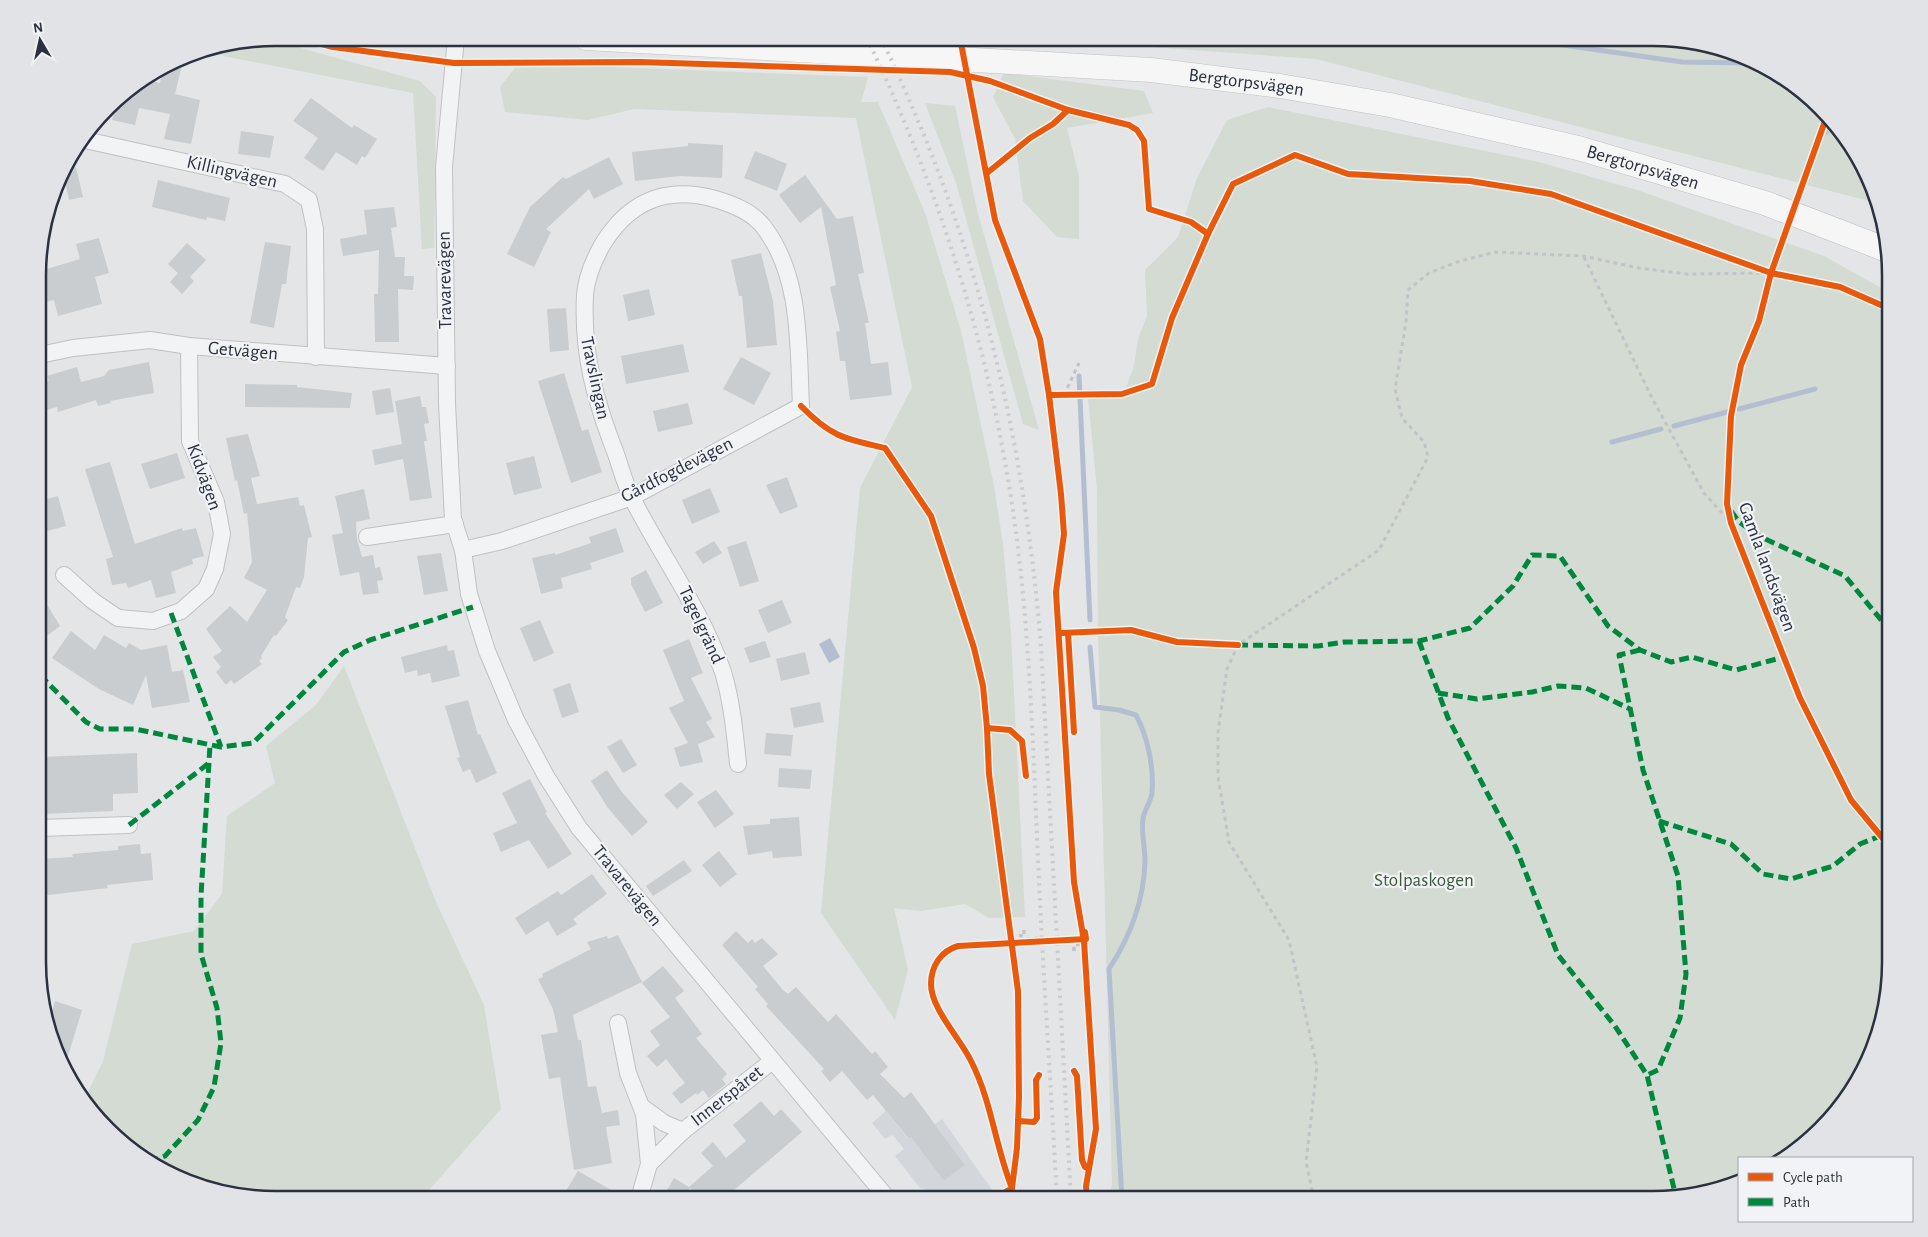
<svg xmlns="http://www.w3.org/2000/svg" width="1928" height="1237" viewBox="0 0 1928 1237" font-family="'Alegreya Sans',sans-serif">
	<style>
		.built { fill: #d3d6db }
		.green { fill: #d3dbd3 }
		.water { fill: #b3bfd0 }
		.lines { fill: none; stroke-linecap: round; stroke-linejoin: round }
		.stream { stroke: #b3bfd0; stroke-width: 5 }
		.building { fill: #cacdcf }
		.street-casing { stroke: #c0c1c4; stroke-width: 18 }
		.secondary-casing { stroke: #c0c1c4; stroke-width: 25 }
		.path { stroke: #c2c3c7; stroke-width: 3; stroke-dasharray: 4 4; stroke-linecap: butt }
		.street { stroke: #f2f3f4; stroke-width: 16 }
		.secondary { stroke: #f6f6f6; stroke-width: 24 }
		.rail { stroke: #cbcccf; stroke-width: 4; stroke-dasharray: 2.5 5; stroke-linecap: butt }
		.path-bridge { stroke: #c2c3c7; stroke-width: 3; stroke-dasharray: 4 4; stroke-linecap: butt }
		.quiet { stroke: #00873e; stroke-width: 5; stroke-dasharray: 10 5; stroke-linecap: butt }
		.cycleway-casing { stroke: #f1f3f6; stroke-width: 9 }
		.cycleway { stroke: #e8590c; stroke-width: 6 }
		.labels { text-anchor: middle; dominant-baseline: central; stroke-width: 4.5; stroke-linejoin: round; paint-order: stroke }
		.street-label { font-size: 19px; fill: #2b313f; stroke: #f1f3f6 }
		.park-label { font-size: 19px; fill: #3d5a39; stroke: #f1f3f6 }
		.rim { fill: none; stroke: #2b313f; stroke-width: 2.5 }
	</style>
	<rect width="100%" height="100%" fill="#e3e5e7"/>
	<polygon class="built" points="886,1111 908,1139 916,1135 925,1155 944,1181 965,1165 935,1124 942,1119 993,1191 980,1199 955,1197 920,1188 895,1156 904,1149 893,1135 885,1139 872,1123"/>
	<g class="green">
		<polygon points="1024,38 1653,38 1729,50 1785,78 1859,157 1873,202 1316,59"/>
		<polygon points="268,39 420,81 436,97 434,248 422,249 413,93 228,57 208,51"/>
		<polygon points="608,67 868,77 861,102 878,102 925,213 961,331 994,486 1003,544 1011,634 1025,917 989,918 965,904 921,911 894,908 908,970 895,1020 821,913 860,488 912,387 856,118 634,109 588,120 505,112 500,87 515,68"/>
		<polygon points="1004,73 1144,91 1153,113 1067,128 1079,176 1079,239 1057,237 1023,201 1015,139 993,97"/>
		<polygon points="925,103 955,106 977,210 1039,430 1023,424 956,183"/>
		<polygon points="1268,107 1539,162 1637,190 1824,256 1890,293 1890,977 1878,1038 1850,1094 1782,1158 1739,1158 1739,1178 1668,1199 1109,1199 1112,1184 1098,634 1097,489 1088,398 1123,396 1134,366 1138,339 1147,316 1145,270 1178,237 1197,178 1227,120"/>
		<polygon points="344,666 436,902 484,1005 501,1109 421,1199 275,1199 199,1187 143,1159 85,1098 103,1061 132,944 194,931 222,894 227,816 275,783 266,746 316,705"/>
	</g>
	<polygon class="water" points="830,638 840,657 829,663 819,644"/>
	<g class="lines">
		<g class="stream">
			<polyline points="1514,38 1682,62 1754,63"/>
			<polyline points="1079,376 1090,620"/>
			<polyline points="1739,409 1815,389"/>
			<polyline points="1674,426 1731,411"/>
			<polyline points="1612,442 1661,429"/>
			<path d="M 1090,647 L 1095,707 L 1119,710 L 1136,715 C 1148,738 1154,767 1152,793 C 1151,802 1144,810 1143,819 C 1141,832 1145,847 1145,861 C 1144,899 1130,937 1109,969 L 1122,1199"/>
		</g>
	</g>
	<g class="building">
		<polygon points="184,56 175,94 200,100 191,144 164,139 170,114 139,108 135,125 112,120 118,97 132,88 142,90 145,80 160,83 163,69"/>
		<polygon points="311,98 352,128 354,125 377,139 365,158 362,156 357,165 336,152 323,171 304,158 318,138 293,121"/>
		<polygon points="241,131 274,136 270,158 238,154"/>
		<polygon points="688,143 723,145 722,178 680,176 635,181 632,152 688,146"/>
		<polygon points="755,151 787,164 777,191 744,178"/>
		<polygon points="609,157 623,184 594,199 589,189 546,229 551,232 534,267 507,254 530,207 563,177 566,179"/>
		<polygon points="76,167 83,197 69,200 66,186 57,188 62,170"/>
		<polygon points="805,175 837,219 853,216 864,273 858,274 869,323 865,323 871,364 888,362 892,395 850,400 845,361 840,361 836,332 840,331 830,287 836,285 821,207 800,223 779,195"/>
		<polygon points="158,180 230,198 225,221 207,217 206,220 152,207"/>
		<polygon points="394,207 397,227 391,228 395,257 405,257 404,276 414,276 413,290 398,289 399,342 375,342 374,294 378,294 379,250 343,256 340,239 367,234 364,210"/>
		<polygon points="99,238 109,273 95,277 102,304 58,316 54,300 40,303 40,271 80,259 76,244"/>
		<polygon points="265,242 291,246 286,284 282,284 274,328 250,323"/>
		<polygon points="187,243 206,260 190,277 194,281 182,294 170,282 178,273 168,264"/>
		<polygon points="761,253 773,301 777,345 747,348 742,296 739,296 731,260"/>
		<polygon points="649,289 655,315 628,321 623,295"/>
		<polygon points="566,308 569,350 550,352 547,309"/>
		<polygon points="683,344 689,372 626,384 621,356"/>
		<polygon points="741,357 771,373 754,405 723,389"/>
		<polygon points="149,362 154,393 110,401 111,403 98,406 96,400 58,412 57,407 40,412 40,383 49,381 47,376 77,367 81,382 104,376 109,370"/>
		<polygon points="564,373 582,431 588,429 602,472 571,483 538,381"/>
		<polygon points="245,384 297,385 297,387 352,393 350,408 245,407"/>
		<polygon points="390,388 394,412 376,415 372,391"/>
		<polygon points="420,396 422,407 426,407 429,423 424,424 427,441 424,441 432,498 410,501 403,459 375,465 372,450 402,444 395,401"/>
		<polygon points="688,403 693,424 658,432 653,411"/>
		<polygon points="248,434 260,476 251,478 257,504 298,497 300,506 304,505 312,537 308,538 304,577 300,588 296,587 285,617 288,620 276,636 274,635 261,656 262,658 259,661 262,664 234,684 231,680 226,685 216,672 221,667 213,657 222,651 206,629 230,606 247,622 267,590 244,578 252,562 247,513 244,514 237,480 235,481 226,438"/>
		<polygon points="177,453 185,478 150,489 141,464"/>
		<polygon points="534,456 542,488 514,495 506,463"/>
		<polygon points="110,462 135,544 182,528 183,531 196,528 204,556 192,559 193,564 171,572 176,593 156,598 151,580 128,588 126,583 112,585 106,559 113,557 85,469"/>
		<polygon points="787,477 798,507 780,514 766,485"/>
		<polygon points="710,488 720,512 692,524 682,500"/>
		<polygon points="364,489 370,519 356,522 357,539 362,557 373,555 375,568 380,567 383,580 377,581 379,593 363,595 359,572 340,576 332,535 343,533 335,496"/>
		<polygon points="58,496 66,526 40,533 40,501"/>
		<polygon points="616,528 624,552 590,563 592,569 561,578 563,588 541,594 532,558 555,553 555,555 591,543 589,537"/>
		<polygon points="714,541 722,553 703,564 695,552"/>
		<polygon points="746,541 759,581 740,587 727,547"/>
		<polygon points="441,553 448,591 424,595 417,556"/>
		<polygon points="646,570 663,603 645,612 631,584 631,578"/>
		<polygon points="40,593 60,626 40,641"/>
		<polygon points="782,600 792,623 768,633 758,610"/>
		<polygon points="540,620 554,653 534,662 520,628"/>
		<polygon points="71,631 95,650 104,635 126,648 129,643 141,650 167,645 172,672 183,670 190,702 152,708 146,675 133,705 99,689 52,658"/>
		<polygon points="689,639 703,673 691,678 712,719 706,722 715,737 698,744 703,762 680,767 674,748 688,743 669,708 684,701 663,650"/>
		<polygon points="765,641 771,657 750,663 744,648"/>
		<polygon points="447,645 448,651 454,650 460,676 432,683 430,673 418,676 417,670 405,673 401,657"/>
		<polygon points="805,652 810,674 781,681 776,659"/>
		<polygon points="570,683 579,712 562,718 553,689"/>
		<polygon points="468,700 478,735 480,734 497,773 476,783 470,769 463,772 457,758 460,757 445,706"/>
		<polygon points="820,702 824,722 794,728 790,708"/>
		<polygon points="766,733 793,735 791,756 764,754"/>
		<polygon points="621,739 637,765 623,773 607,747"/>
		<polygon points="137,753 138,793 113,794 113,811 43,814 40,757"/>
		<polygon points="779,768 812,770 810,789 778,787"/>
		<polygon points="607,770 621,791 648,822 632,836 608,808 591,781"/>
		<polygon points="530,779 547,812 545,813 572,854 548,869 529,840 501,852 493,833 517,823 502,793"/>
		<polygon points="681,782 694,794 677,809 664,795"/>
		<polygon points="716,790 734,814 715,828 697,802"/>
		<polygon points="799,817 802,856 773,858 772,851 748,855 743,826 770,824 770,819"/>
		<polygon points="140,844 141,854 151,853 153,880 107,885 108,888 40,896 40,859 73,857 72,854 118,850 118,846"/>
		<polygon points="719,851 737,874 720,887 702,865"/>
		<polygon points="684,860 692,871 653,896 646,886"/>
		<polygon points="592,874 607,894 573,919 577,924 557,936 548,921 526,935 515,918 558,891 561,895"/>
		<polygon points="736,931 748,943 752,939 755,943 762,938 778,954 763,966 783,990 788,994 796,987 828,1022 836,1014 872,1054 875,1051 888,1067 880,1074 904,1098 911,1092 965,1165 944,1181 911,1137 909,1139 873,1095 867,1100 842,1071 830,1082 821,1071 824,1069 766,1006 768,1004 755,989 758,987 722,945"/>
		<polygon points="618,935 642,982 573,1015 578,1040 581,1040 588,1087 596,1086 602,1113 618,1110 620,1125 606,1127 612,1163 574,1170 560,1077 549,1079 541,1035 558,1032 553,1009 538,979 543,977 542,974 591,949 587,942 607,936 608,939"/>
		<polygon points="663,966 684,991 675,998 702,1034 696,1038 727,1074 722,1079 726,1084 709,1098 703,1090 697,1095 696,1093 681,1104 672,1093 685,1083 666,1059 657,1067 647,1056 660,1045 650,1031 670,1017 642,983"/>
		<polygon points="55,1001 82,1010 65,1066 49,1020"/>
		<polygon points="761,1101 774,1116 781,1109 802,1132 733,1191 735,1193 728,1199 699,1199 690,1188 683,1199 678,1199 666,1192 674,1178 689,1187 713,1166 701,1153 713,1142 726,1158 746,1141 733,1125"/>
		<polygon points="578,1171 627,1199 561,1199"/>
	</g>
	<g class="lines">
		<defs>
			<g id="street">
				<polyline points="456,38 444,167 447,404 453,519 463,550 469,594 487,651 516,720 546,776 579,828 888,1199"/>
				<polyline points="85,140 285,184 309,200 315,229 316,357"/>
				<polyline points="40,355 73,348 150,340 189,346 447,366"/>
				<polyline points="367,537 455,524"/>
				<path d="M 463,550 L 502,541 L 632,497 L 801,406 C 798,346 802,276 763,226 C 751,211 732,204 715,199 C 664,185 627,203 601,247 C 593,262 586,278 585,295 C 582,354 595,400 616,454 C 621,469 625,484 632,498 C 662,557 701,609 723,672 C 732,702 735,734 738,764"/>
				<polyline points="64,575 93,601 118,618 153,621 181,611 206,589 215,569 222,534 216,502 190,441 189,346"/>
				<polyline points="40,828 129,825"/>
				<polyline points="618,1023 628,1073 644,1114 649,1164"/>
				<polyline points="642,1107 664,1123 683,1131"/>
				<polyline points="639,1199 649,1164 683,1131 771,1062"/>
			</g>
			<g id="secondary">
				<path id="s1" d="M 586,38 L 1151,70 L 1280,86 L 1390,105 L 1578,148 L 1765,203 L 1887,250"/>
			</g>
		</defs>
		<use href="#street" class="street-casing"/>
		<use href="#secondary" class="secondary-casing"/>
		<g class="path">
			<polyline points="1820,140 1832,128"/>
			<polyline points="1584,257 1652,398 1704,493 1731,523"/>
			<polyline points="1064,395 1079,363"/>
			<polyline points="1011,937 1024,935 1024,930"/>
			<polyline points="1011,940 1038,938"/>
			<polyline points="1060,943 1084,941"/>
			<polyline points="1074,951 1074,945 1084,944"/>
			<polyline points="1314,1199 1306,1162 1317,1067 1289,940 1229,842 1218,777 1218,732 1227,669 1238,645 1379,550 1428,457 1424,442 1402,418 1395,389 1406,322 1408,290 1429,273 1460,261 1495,252 1583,256 1639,268 1687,274 1771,273"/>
		</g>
		<use href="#street" class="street"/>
		<use href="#secondary" class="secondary"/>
		<g class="rail">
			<path d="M 867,38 C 931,173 979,314 1005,462 C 1029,593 1032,727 1038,860 C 1043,973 1051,1086 1057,1199"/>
			<path d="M 881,38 C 976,236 1023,428 1041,646 L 1071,1199"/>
		</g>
		<g class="path-bridge">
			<polyline points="1024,930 1024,942"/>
			<polyline points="1073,939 1074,951"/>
		</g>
		<g class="quiet">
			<polyline points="1731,511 1739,522 1761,537 1845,576 1882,621 1890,625"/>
			<polyline points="171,613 221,747"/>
			<polyline points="1419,641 1448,718 1516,848 1558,955 1615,1026 1647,1075 1676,1197"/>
			<polyline points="1238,645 1318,646 1345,642 1419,641 1470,628 1513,586 1532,555 1560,556 1608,626 1640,650 1671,662 1692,657 1736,670 1784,657"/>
			<polyline points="1640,650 1619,655 1643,770 1678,876 1686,974 1680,1018 1658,1070 1647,1075"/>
			<polyline points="40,675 86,722 100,729 135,729 221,747 253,743 344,652 370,640 473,607"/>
			<polyline points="1438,693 1477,699 1532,692 1558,686 1586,688 1630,709"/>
			<polyline points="1659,821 1731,844 1763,874 1791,879 1833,866 1860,844 1880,836"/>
			<polyline points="129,825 209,763"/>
			<polyline points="149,1162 165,1156 198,1120 214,1087 221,1043 217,1008 201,954 201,896 210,745"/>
		</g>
		<defs>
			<g id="cycleway">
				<polyline points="299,38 333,47 454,63 640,62 950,72 990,81 1068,110 1129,125 1137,130 1144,141 1149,209 1191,222 1208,234"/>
				<polyline points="960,38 995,220 1040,339 1049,395 1061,494 1064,534 1056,592 1074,882 1084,941 1096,1129 1086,1186 1087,1199"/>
				<polyline points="1825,121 1771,273 1759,321 1741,365 1731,416 1727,504 1731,523 1800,698 1851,800 1890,847"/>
				<polyline points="987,173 1030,138 1053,124 1068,110"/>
				<polyline points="1049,395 1122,394 1152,384 1172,318 1208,234 1233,184 1295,155 1348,174 1470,181 1551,194 1771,273 1840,287 1890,309"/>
				<path d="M 801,406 C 831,437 845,439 885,448 L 931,516 L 974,648 L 983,686 L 987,728 L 989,774 L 1018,991 L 1019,1097 L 1017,1148 L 1012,1188 L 1013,1199"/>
				<polyline points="1061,633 1131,630 1177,642 1238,645"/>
				<polyline points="1068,633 1074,732"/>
				<polyline points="987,728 1010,730 1022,741 1026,776"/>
				<polyline points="1074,1071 1077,1076 1082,1160 1085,1167 1089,1168"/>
				<polyline points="1018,1121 1034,1122 1037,1118 1036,1080 1039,1075"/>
				<path d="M 994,1199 L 1012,1188 C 995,1146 992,1102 971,1061 C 960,1038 931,1009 931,984 C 931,966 941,951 958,946 L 1086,939 L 1085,932"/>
			</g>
		</defs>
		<use href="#cycleway" class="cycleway-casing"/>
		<use href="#cycleway" class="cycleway"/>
	</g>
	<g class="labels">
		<g class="street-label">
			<text stroke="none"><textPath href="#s1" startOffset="662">Bergtorpsvägen</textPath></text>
			<text stroke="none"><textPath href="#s1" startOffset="1068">Bergtorpsvägen</textPath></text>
			<text transform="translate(232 172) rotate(13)">Killingvägen</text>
			<text transform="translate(445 280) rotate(-91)">Travarevägen</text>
			<text transform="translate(243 351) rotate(5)">Getvägen</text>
			<text transform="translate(595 378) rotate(78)">Travslingan</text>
			<text transform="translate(677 470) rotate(-27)">Gårdfogdevägen</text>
			<text transform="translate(204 477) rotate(70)">Kidvägen</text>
			<text transform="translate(1767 567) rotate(70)">Gamla landsvägen</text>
			<text transform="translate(701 625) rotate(65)">Tagelgränd</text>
			<text transform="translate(627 886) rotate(51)">Travarevägen</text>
			<text transform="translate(727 1096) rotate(-38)">Innerspåret</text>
		</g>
		<g class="park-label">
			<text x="1424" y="880">Stolpaskogen</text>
		</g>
	</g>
	<path d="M0 0H1928V1237H0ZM275 46H1653A229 229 0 0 1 1882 275V962A229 229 0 0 1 1653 1191H275A229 229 0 0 1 46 962V275A229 229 0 0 1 275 46Z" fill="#e1e3e7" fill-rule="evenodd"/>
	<path class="rim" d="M275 46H1653A229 229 0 0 1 1882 275V962A229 229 0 0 1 1653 1191H275A229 229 0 0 1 46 962V275A229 229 0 0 1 275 46Z"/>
	<rect x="1738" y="1157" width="175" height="65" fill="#f1f3f6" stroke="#a2a5ad"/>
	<rect x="1748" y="1173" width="25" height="8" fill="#e8590c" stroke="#a2a5ad"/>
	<text x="1783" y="1182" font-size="15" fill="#2b313f">Cycle path</text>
	<rect x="1748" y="1198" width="25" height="8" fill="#00873e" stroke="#a2a5ad"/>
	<text x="1783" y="1207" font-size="15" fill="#2b313f">Path</text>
	<g transform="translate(40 40) rotate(351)" stroke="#f1f3f6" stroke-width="4" paint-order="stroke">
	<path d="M0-4L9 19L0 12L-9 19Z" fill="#2b313f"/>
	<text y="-8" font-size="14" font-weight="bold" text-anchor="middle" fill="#2b313f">N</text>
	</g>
</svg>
